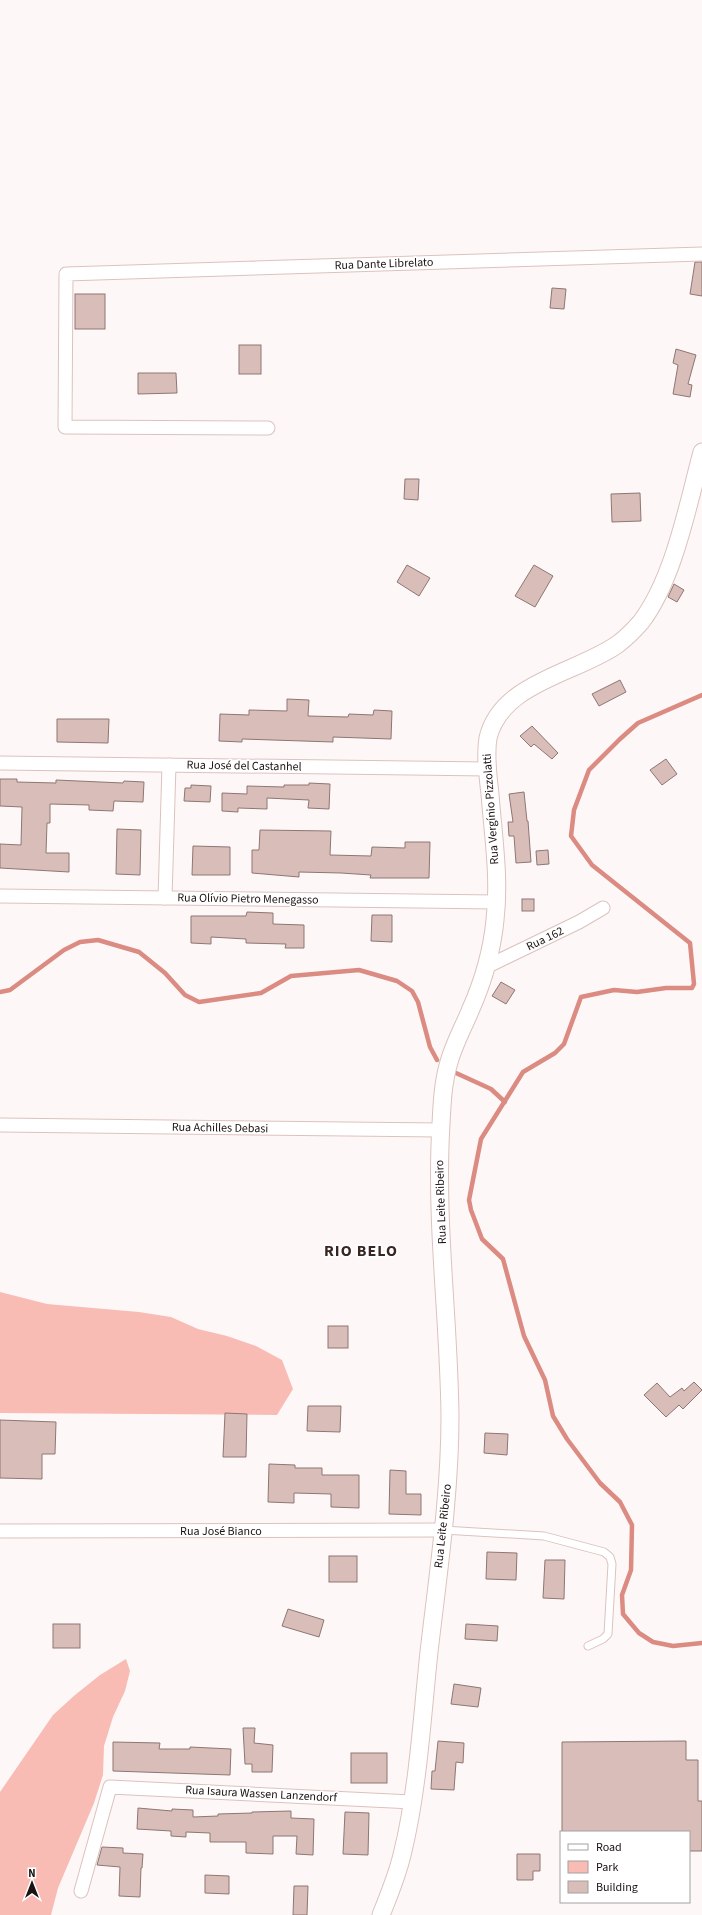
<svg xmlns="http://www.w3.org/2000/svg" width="702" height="1915" viewBox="0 0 702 1915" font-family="'Source Sans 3',sans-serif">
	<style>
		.green { fill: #f8bcb4 }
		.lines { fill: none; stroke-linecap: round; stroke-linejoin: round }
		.stream { stroke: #db8b81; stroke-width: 4.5 }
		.building { fill: #d8bdb9; stroke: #8f7673 }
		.service-casing { stroke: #dcc2be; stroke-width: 9 }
		.minor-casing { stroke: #dcc2be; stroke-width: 15 }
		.tertiary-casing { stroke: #dcc2be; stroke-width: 19 }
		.service { stroke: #fff; stroke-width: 7 }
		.minor { stroke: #fff; stroke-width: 13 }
		.tertiary { stroke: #fff; stroke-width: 17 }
		.labels { text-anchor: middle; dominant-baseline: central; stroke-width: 3.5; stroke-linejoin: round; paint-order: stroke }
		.street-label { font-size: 12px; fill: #1b1211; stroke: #fff }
		.district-label { font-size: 16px; font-weight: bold; letter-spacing: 1px; fill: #392522; stroke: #fff }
	</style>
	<rect width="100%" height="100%" fill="#fdf8f7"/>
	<g class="green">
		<polygon points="0,1292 47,1304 139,1312 171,1317 198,1329 227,1336 256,1346 282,1360 293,1389 277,1415 0,1413"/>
		<polygon points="126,1659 130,1671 125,1691 113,1717 104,1746 103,1775 94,1803 58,1888 51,1915 0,1915 0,1792 53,1715 75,1695 100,1675"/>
	</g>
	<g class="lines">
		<g class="stream">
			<polyline points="702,695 638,723 620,739 589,770 574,810 571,836 592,865 690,943 694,984 692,988 666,988 637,992 614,990 581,997 564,1044 555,1053 523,1072 481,1139 469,1200 471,1210 482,1239 503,1259 524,1336 545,1380 553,1416 567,1439 600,1483 620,1502 632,1525 631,1570 622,1595 623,1614 639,1633 653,1642 673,1646 702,1643"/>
			<polyline points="0,992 10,990 64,950 80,942 98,940 139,952 165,973 185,995 199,1002 261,993 291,976 359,970 397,981 412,991 418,1002 430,1047 437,1060"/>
			<polyline points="456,1073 491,1089 505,1102"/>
		</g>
	</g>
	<g class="building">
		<polygon points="695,262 702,262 702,296 690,294"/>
		<polygon points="552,288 566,289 564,309 550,308"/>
		<rect x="75" y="294" width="30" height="35"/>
		<rect x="239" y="345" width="22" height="29"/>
		<polygon points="676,349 696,355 688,384 692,385 690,397 673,394 678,365 673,363"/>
		<polygon points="138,373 176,373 177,393 138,394"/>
		<polygon points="405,479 419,479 418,500 404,499"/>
		<polygon points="640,493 641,521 612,522 611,494"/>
		<polygon points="407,565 430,578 419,596 397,582"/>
		<polygon points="534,565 553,576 535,607 515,596"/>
		<polygon points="674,584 684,590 677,602 668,597"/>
		<polygon points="620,680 626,692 599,706 592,694"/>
		<polygon points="287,699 309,700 308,716 348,717 349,714 373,715 374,710 392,711 391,739 333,737 333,742 242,739 242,742 219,741 220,714 249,715 249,710 287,711"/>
		<polygon points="57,719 109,719 108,743 57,742"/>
		<polygon points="532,726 558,753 552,759 534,744 531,747 520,736"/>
		<polygon points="666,759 677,774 662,785 650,770"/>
		<polygon points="0,779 17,779 17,782 56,783 56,780 123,783 124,781 144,782 143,802 114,801 113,811 89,810 89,805 50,804 50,823 47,823 46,853 69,853 69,872 0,868 0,844 21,845 22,807 0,806"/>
		<polygon points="309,783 330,784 329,809 308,808 309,800 267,798 267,809 238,808 238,812 222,811 222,793 247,794 247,786 284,787 284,785 309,785"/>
		<polygon points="191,785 211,786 210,802 184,801 185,788 191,788"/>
		<polygon points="524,792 527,821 528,821 531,862 516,863 514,836 509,836 508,822 513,822 509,794"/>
		<polygon points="117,829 141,830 140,875 116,874"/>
		<polygon points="260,830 331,831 330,855 371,856 372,847 405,848 405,842 430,842 429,878 370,878 371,875 341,873 299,872 299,877 252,873 252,850 259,850"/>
		<polygon points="193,846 230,847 230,875 192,875"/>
		<polygon points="548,850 549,864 537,865 536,851"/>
		<rect x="522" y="899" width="12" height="12"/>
		<polygon points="247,912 273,913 273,924 304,925 304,948 285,948 286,944 246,943 246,939 211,937 211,944 191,943 191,916 246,916"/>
		<polygon points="372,915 392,915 392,942 371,941"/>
		<polygon points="501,982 515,990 506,1004 492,996"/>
		<rect x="328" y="1326" width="20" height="22"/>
		<polygon points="694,1382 702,1390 683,1409 679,1405 666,1417 644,1395 657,1383 670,1397 682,1388 684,1391"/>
		<polygon points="308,1406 341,1406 340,1432 307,1431"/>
		<polygon points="225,1413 247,1414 246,1457 223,1457"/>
		<polygon points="0,1420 56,1422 55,1454 42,1454 42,1479 0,1478"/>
		<polygon points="485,1433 508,1434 507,1455 484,1453"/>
		<polygon points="269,1464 295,1465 295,1468 322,1468 322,1475 359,1475 359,1508 331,1507 331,1494 294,1493 294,1503 268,1502"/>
		<polygon points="390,1470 406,1471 406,1494 421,1494 421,1515 389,1514"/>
		<polygon points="487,1552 517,1553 516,1580 486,1579"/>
		<rect x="329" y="1556" width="28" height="26"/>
		<polygon points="545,1560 565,1560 564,1599 543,1598"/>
		<polygon points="288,1609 324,1620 319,1637 282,1626"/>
		<rect x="53" y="1624" width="27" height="24"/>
		<polygon points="466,1624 498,1626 497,1641 465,1639"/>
		<polygon points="454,1684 481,1688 478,1707 451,1704"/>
		<polygon points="243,1728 255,1728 254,1743 273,1745 272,1772 252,1772 252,1764 245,1764"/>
		<polygon points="438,1741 464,1743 463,1763 456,1762 454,1790 431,1789 432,1771 435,1771"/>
		<polygon points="686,1741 686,1760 698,1760 698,1801 702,1801 702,1851 689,1851 689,1832 562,1832 562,1742"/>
		<polygon points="113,1742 160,1743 159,1749 190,1749 190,1747 231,1749 230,1775 113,1771"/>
		<rect x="351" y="1753" width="36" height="30"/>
		<polygon points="138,1808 172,1811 172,1809 193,1810 193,1817 218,1816 218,1814 252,1813 252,1812 291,1811 291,1818 314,1819 313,1855 296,1854 297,1836 273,1836 273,1854 246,1853 246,1842 210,1842 210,1833 186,1832 186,1837 171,1836 171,1831 137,1829"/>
		<polygon points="345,1812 369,1813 368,1855 343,1854"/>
		<polygon points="102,1847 123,1848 123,1853 143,1854 142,1868 141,1868 140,1897 119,1896 120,1867 97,1865"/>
		<polygon points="517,1854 540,1854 540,1871 533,1871 533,1880 517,1880"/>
		<polygon points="205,1875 229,1876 229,1894 205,1893"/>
		<polygon points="294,1886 308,1886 307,1915 293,1915"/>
	</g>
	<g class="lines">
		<defs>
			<polyline id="service" points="443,1530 544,1536 604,1552 610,1557 612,1564 608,1634 603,1639 588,1646"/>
			<g id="minor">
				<polyline points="268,428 65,427 66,274 702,254"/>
				<polyline points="0,763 488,769"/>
				<polyline points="0,896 496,902"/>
				<polyline points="165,898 169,765"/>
				<polyline points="486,967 579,922 603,908"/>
				<polyline points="0,1125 440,1130"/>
				<polyline points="0,1531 443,1530"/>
				<polyline points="81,1891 110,1787 412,1802"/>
			</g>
			<path id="tertiary" d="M 381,1915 C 389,1895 397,1876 402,1855 C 418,1791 422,1718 429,1652 C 438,1574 450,1495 450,1416 C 449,1319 435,1221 441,1124 C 442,1103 443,1082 449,1062 C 454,1044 463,1028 470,1011 C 483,982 492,951 495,920 C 500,878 493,835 490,794 C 488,776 485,756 488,738 C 501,682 578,673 618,644 C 626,638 634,630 641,622 C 674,579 688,504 702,452"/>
		</defs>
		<use href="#service" class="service-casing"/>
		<use href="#minor" class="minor-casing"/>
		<use href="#tertiary" class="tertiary-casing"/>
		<use href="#service" class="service"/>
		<use href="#minor" class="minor"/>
		<use href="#tertiary" class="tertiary"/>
	</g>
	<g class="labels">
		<g class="street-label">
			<text transform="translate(384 264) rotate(-2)">Rua Dante Librelato</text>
			<text transform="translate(244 766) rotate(1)">Rua José del Castanhel</text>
			<text transform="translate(491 809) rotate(-94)">Rua Vergínio Pizzolatti</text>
			<text transform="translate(248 899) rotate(1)">Rua Olívio Pietro Menegasso</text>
			<text transform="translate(545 939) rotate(-26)">Rua 162</text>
			<text transform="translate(220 1128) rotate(1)">Rua Achilles Debasi</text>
			<text transform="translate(441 1202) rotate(-92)">Rua Leite Ribeiro</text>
			<text transform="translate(443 1526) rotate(-84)">Rua Leite Ribeiro</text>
			<text x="221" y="1531">Rua José Bianco</text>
			<text transform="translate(261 1794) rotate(3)">Rua Isaura Wassen Lanzendorf</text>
		</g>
		<g class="district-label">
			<text x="361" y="1251">RIO BELO</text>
		</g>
	</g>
	<rect x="560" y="1831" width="130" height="72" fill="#ffffff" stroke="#a4a0a0"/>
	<rect x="568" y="1844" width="20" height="6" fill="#ffffff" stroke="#a4a0a0"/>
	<text x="596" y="1851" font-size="12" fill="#1b1211">Road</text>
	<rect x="568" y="1861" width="20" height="12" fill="#f8bcb4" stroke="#a4a0a0"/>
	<text x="596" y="1871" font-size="12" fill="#1b1211">Park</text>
	<rect x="568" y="1881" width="20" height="12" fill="#d8bdb9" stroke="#a4a0a0"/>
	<text x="596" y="1891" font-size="12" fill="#1b1211">Building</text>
	<g transform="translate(32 1883)" stroke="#ffffff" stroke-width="3" paint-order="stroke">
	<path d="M0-3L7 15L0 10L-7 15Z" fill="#1b1211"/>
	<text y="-6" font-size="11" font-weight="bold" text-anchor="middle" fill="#1b1211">N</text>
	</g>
</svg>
